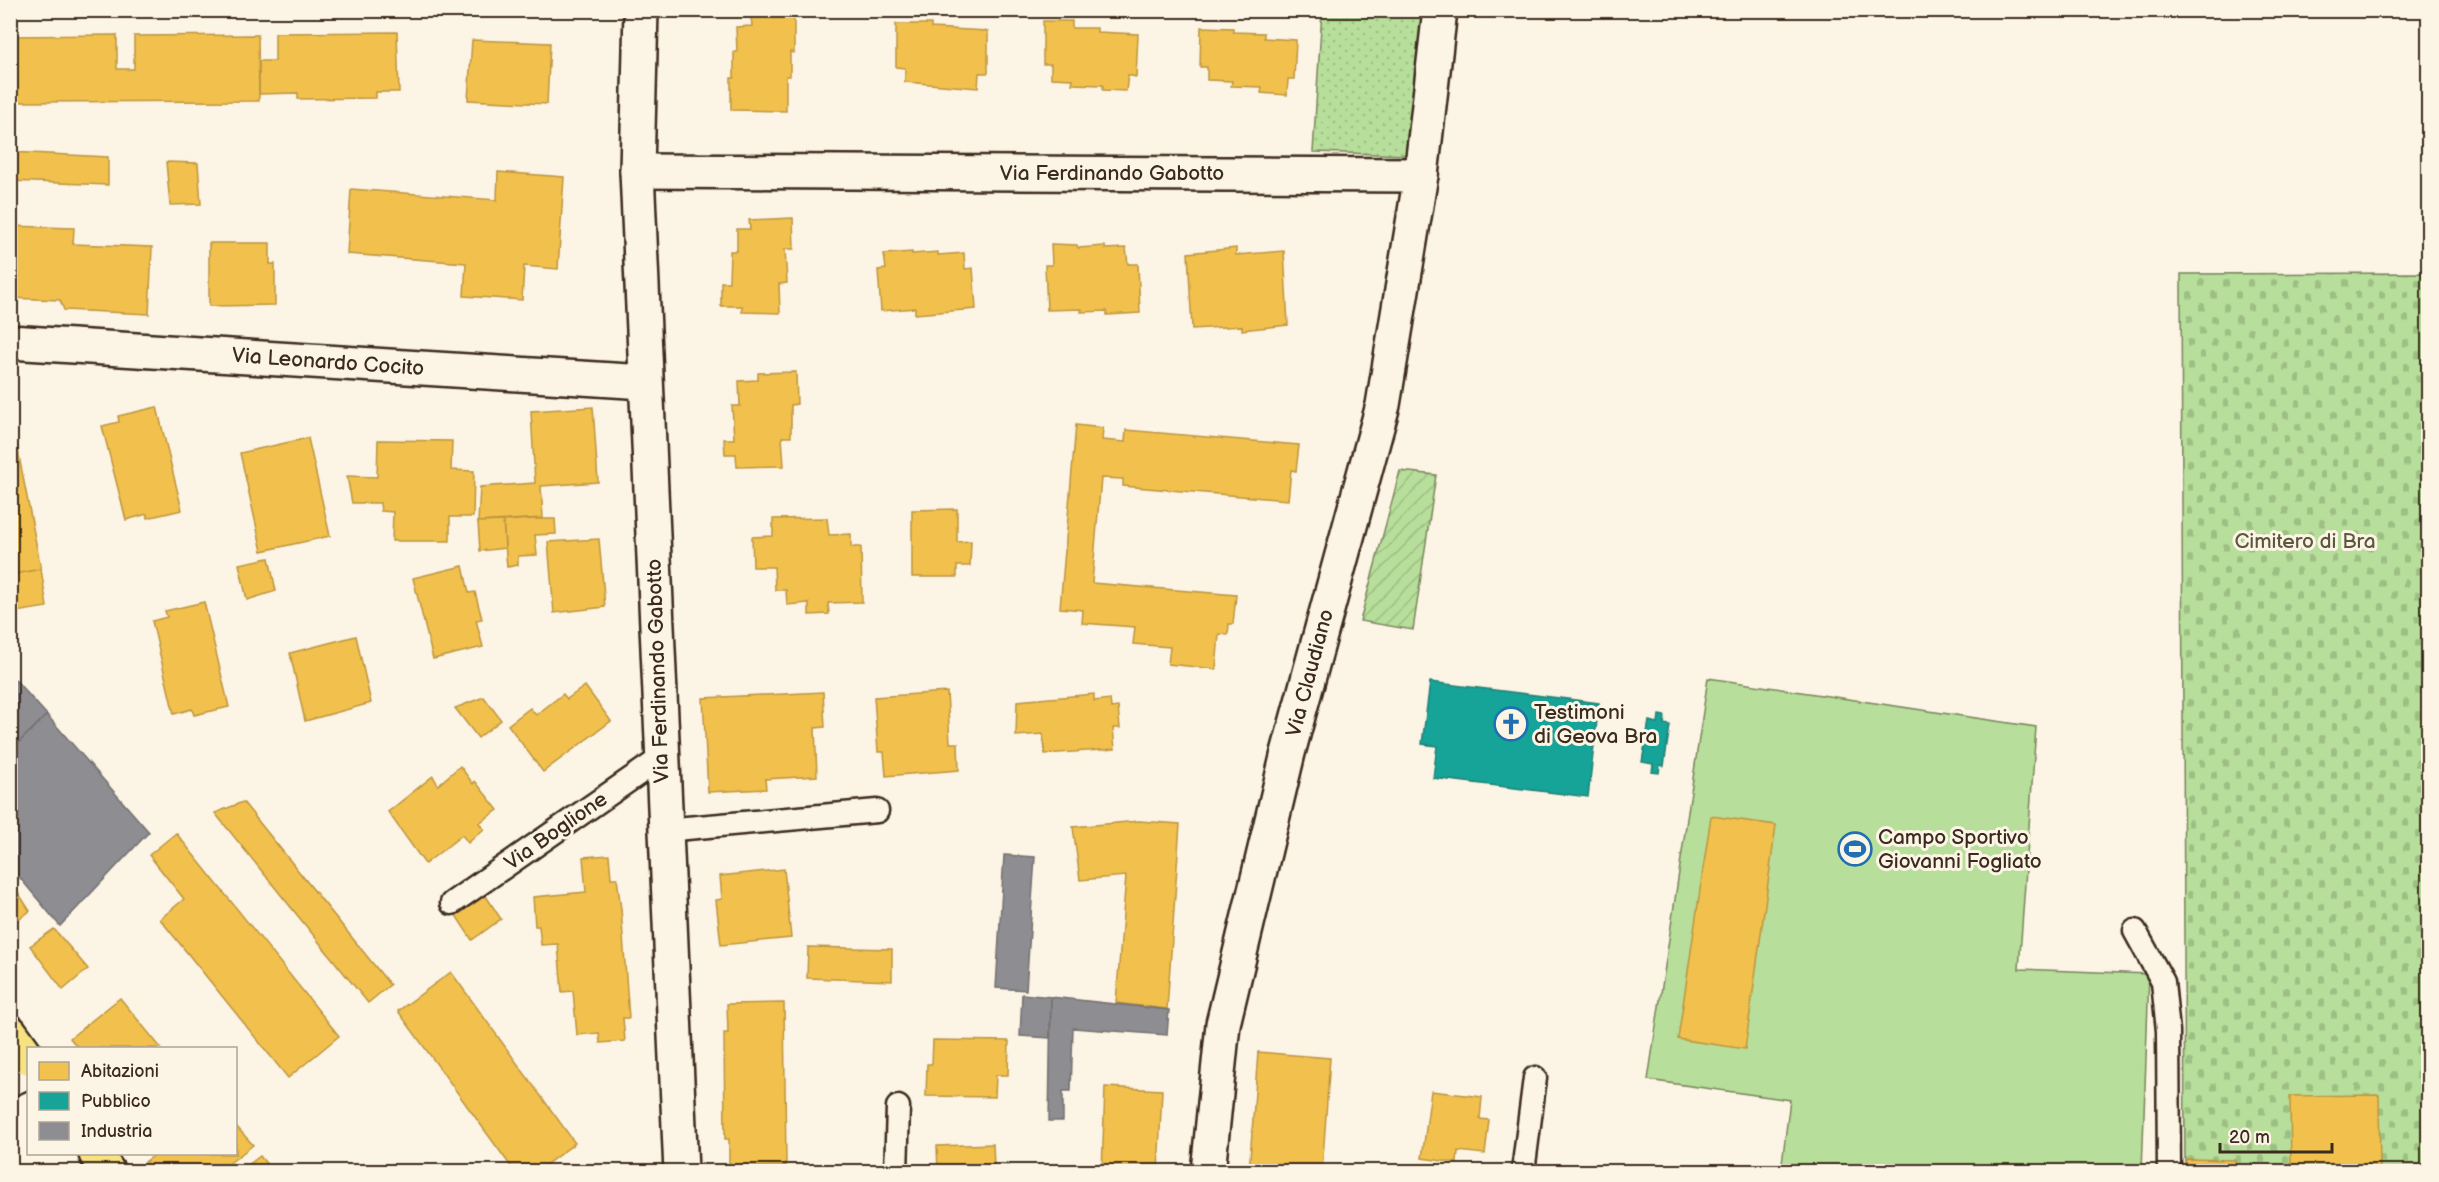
<svg xmlns="http://www.w3.org/2000/svg" width="2439" height="1182" viewBox="0 0 2439 1182" font-family="'Balsamiq Sans',sans-serif">
	<style>
		.cemetery { fill: url(#cemetery-stones); stroke: #79845c; stroke-width: 1.5 }
		.park { fill: url(#park-dots); stroke: #79845c; stroke-width: 1.5 }
		.garden { fill: url(#garden-furrows); stroke: #79845c; stroke-width: 1.5 }
		.pitch { fill: #b7de9a; stroke: #79845c; stroke-width: 1.5 }
		.homes { fill: #f2c14e; stroke: #bb9440; stroke-width: 1.5 }
		.public { fill: #17a398; stroke: #227f73; stroke-width: 1.5 }
		.industry { fill: #8d8d92; stroke: #746f6f; stroke-width: 1.5 }
		.lines { fill: none; stroke-linecap: round; stroke-linejoin: round }
		.lane-casing { stroke: #3b2a1e; stroke-width: 27 }
		.street-casing { stroke: #3b2a1e; stroke-width: 38 }
		.primary-casing { stroke: #3b2a1e; stroke-width: 38 }
		.lane { stroke: #fcf5e5; stroke-width: 22 }
		.street { stroke: #fcf5e5; stroke-width: 33 }
		.primary { stroke: #f6e281; stroke-width: 33 }
		.labels { text-anchor: middle; dominant-baseline: central; stroke-width: 6; stroke-linejoin: round; paint-order: stroke }
		.street-label { font-size: 21px; fill: #3b2a1e; stroke: #fcf5e5 }
		.park-label { font-size: 21px; fill: #5a573d; stroke: #fcf5e5 }
		.poi-label { font-size: 21px; fill: #3b2a1e; stroke: #fcf5e5; text-anchor: start }
	</style>
	<defs>
		<pattern id="cemetery-stones" width="16" height="16" patternUnits="userSpaceOnUse" patternTransform="scale(1.5)"><rect width="16" height="16" fill="#b7de9a"/><path d="M2 7V4a2 2 0 0 1 4 0v3zM10 15v-3a2 2 0 0 1 4 0v3z" fill="#9ebf84"/></pattern>
		<pattern id="park-dots" width="8" height="8" patternUnits="userSpaceOnUse" patternTransform="scale(1.5)"><rect width="8" height="8" fill="#b7de9a"/><path d="M2 2h.1M6 6h.1" fill="none" stroke="#9ebf84" stroke-width="1.8" stroke-linecap="round"/></pattern>
		<pattern id="garden-furrows" width="10" height="10" patternUnits="userSpaceOnUse" patternTransform="scale(1.5)"><rect width="10" height="10" fill="#b7de9a"/><path d="M-1 1l2-2M0 10L10 0M9 11l2-2" fill="none" stroke="#9ebf84"/></pattern>
	</defs>
	<rect width="100%" height="100%" fill="#fcf5e5"/>
	<filter id="ink" filterUnits="userSpaceOnUse"><feTurbulence type="fractalNoise" baseFrequency=".0167" numOctaves="2"/><feDisplacementMap in="SourceGraphic" scale="12" xChannelSelector="R" yChannelSelector="G"/><feConvolveMatrix kernelMatrix="1 2 1 2 8 2 1 2 1" color-interpolation-filters="sRGB"/></filter>
	<g filter="url(#ink)">
		<polygon class="cemetery" points="2428,273 2428,1171 2185,1171 2181,274"/>
		<polygon class="park" points="1322,11 1423,11 1409,155 1313,152"/>
		<polygon class="garden" points="1400,471 1436,475 1413,630 1360,621"/>
		<polygon class="pitch" points="1708,678 2036,727 2019,969 2149,974 2142,1171 1781,1171 1790,1100 1648,1080"/>
		<g class="homes">
			<polygon points="751,17 794,17 794,53 790,52 790,76 786,76 786,111 731,110 731,78 734,78 734,52 737,52 736,27 752,26"/>
			<polygon points="1043,21 1072,21 1072,28 1097,28 1097,32 1138,34 1136,77 1128,75 1126,91 1103,90 1103,85 1072,84 1073,79 1051,78 1051,64 1043,64"/>
			<polygon points="896,24 931,24 931,28 988,31 988,73 979,73 978,88 905,82 905,68 896,67"/>
			<polygon points="1201,27 1233,28 1233,32 1264,33 1264,38 1296,40 1294,79 1288,79 1287,95 1261,93 1262,87 1231,86 1232,81 1207,80 1207,67 1200,67"/>
			<polygon points="397,32 399,92 376,92 376,98 298,99 298,93 259,94 259,61 275,61 275,33"/>
			<polygon points="117,35 117,69 134,69 134,36 258,35 259,101 10,102 10,36"/>
			<polygon points="472,40 550,43 547,104 468,100"/>
			<polygon points="10,152 108,157 108,185 10,181"/>
			<polygon points="166,162 198,163 201,204 170,205"/>
			<polygon points="498,172 564,177 558,269 524,266 522,300 464,296 466,263 347,254 351,189 497,200"/>
			<polygon points="793,218 794,249 785,249 787,283 779,284 780,313 742,312 742,306 721,306 721,282 729,282 730,251 737,251 737,229 750,229 749,220"/>
			<polygon points="10,226 74,228 73,244 152,247 149,314 64,310 60,300 10,298"/>
			<polygon points="209,243 270,243 270,264 275,264 275,305 209,306"/>
			<polygon points="1051,244 1077,245 1078,248 1105,246 1105,249 1126,248 1128,264 1138,264 1140,313 1107,315 1107,311 1081,312 1082,309 1047,310 1045,265 1052,265"/>
			<polygon points="1236,248 1236,255 1284,251 1288,325 1242,330 1242,326 1192,329 1188,253"/>
			<polygon points="912,252 912,254 938,252 938,255 964,253 965,269 973,268 976,309 915,314 915,308 881,311 878,270 886,269 884,254"/>
			<polygon points="796,372 797,404 791,405 791,437 782,437 784,466 737,467 736,454 725,454 724,439 734,439 732,406 740,406 739,381 758,380 758,373"/>
			<polygon points="157,407 182,510 147,518 147,514 126,520 102,426 119,422 118,416"/>
			<polygon points="593,407 598,482 541,486 543,518 478,522 480,487 535,483 531,411"/>
			<polygon points="10,410 41,569 10,575"/>
			<polygon points="1076,425 1103,428 1102,440 1125,442 1126,430 1299,445 1296,471 1291,470 1288,500 1123,486 1123,479 1101,478 1092,583 1236,595 1233,624 1229,624 1228,635 1219,634 1216,669 1168,664 1170,647 1133,644 1135,627 1082,623 1083,610 1060,608"/>
			<polygon points="308,438 330,536 262,551 240,453"/>
			<polygon points="378,440 452,441 451,470 474,471 473,517 450,517 450,541 392,541 393,512 381,511 380,503 352,503 347,476 377,477"/>
			<polygon points="957,509 957,542 971,541 970,566 957,566 957,577 912,577 912,510"/>
			<polygon points="827,518 829,535 851,534 851,547 861,547 862,602 828,603 829,614 809,615 809,603 787,605 786,590 775,590 774,567 753,567 752,537 773,536 773,519"/>
			<polygon points="533,519 555,519 556,534 535,535 537,555 518,556 518,565 507,567 503,521"/>
			<polygon points="503,521 505,548 480,551 478,522"/>
			<polygon points="599,539 605,607 554,613 548,542"/>
			<polygon points="269,558 276,591 247,600 239,564"/>
			<polygon points="463,566 469,593 475,592 482,619 476,620 483,647 433,659 413,578"/>
			<polygon points="41,569 47,607 16,612 10,575"/>
			<polygon points="204,602 229,707 194,715 192,709 174,714 152,621 167,617 165,611"/>
			<polygon points="356,636 371,703 305,721 290,653"/>
			<polygon points="585,686 611,721 543,772 508,725 530,708 536,715 563,694 567,699"/>
			<polygon points="823,692 825,727 815,728 817,776 765,779 766,789 708,792 703,698"/>
			<polygon points="947,692 950,743 958,743 959,770 886,776 884,752 878,752 874,697"/>
			<polygon points="1094,694 1094,701 1110,699 1111,708 1118,707 1120,728 1113,728 1115,749 1045,754 1043,734 1016,736 1017,701"/>
			<polygon points="484,697 501,720 478,738 455,708"/>
			<polygon points="460,766 473,784 475,781 498,810 479,823 484,829 468,843 462,835 425,864 388,812 433,776 438,785"/>
			<polygon points="243,802 390,985 368,1003 215,813"/>
			<polygon points="1711,816 1776,825 1745,1049 1678,1039"/>
			<polygon points="1139,821 1180,824 1167,1009 1116,1003 1126,876 1080,880 1073,827"/>
			<polygon points="176,833 339,1036 288,1078 160,919 184,899 149,855"/>
			<polygon points="609,855 611,878 617,878 621,909 629,1018 623,1018 625,1041 600,1043 599,1033 577,1035 573,991 562,992 558,944 541,945 539,926 535,926 533,897 586,892 583,857"/>
			<polygon points="784,869 791,938 721,945 716,900 722,899 720,876"/>
			<polygon points="10,880 30,911 10,925"/>
			<polygon points="484,893 501,919 472,940 455,914"/>
			<polygon points="54,929 88,969 63,990 30,946"/>
			<polygon points="808,947 892,949 892,981 807,978"/>
			<polygon points="451,972 575,1143 536,1172 515,1172 398,1011"/>
			<polygon points="120,998 161,1048 78,1048 70,1038"/>
			<polygon points="784,1003 786,1166 729,1168 729,1139 725,1139 724,1033 728,1033 727,1004"/>
			<polygon points="933,1040 1009,1041 1008,1075 996,1075 995,1097 926,1096 927,1064 932,1064"/>
			<polygon points="1258,1052 1330,1058 1322,1172 1249,1172"/>
			<polygon points="1105,1087 1162,1090 1158,1172 1102,1172"/>
			<polygon points="1431,1091 1482,1097 1480,1119 1489,1120 1485,1154 1458,1151 1457,1163 1422,1158"/>
			<polygon points="2379,1095 2380,1172 2291,1171 2290,1096"/>
			<polygon points="236,1126 253,1145 218,1172 153,1172 145,1162 156,1154 236,1154"/>
			<polygon points="993,1144 994,1167 1009,1166 1009,1172 938,1172 937,1146"/>
			<polygon points="260,1156 273,1172 239,1172"/>
			<polygon points="2186,1159 2235,1160 2235,1172 2185,1172"/>
		</g>
		<g class="public">
			<polygon points="1430,682 1599,703 1588,797 1433,778 1437,746 1422,744"/>
			<polygon points="1659,715 1665,716 1664,724 1670,725 1664,766 1660,765 1659,773 1652,772 1653,764 1642,762 1649,721 1658,723"/>
		</g>
		<g class="industry">
			<polygon points="10,674 47,715 10,751"/>
			<polygon points="47,715 149,832 60,926 10,866 10,751"/>
			<polygon points="1004,855 1035,857 1026,990 996,988"/>
			<polygon points="1022,994 1051,997 1050,1038 1020,1036"/>
			<polygon points="1051,997 1169,1010 1167,1035 1073,1028 1071,1091 1063,1091 1063,1121 1049,1121"/>
		</g>
		<g class="lines">
			<defs>
				<g id="lane">
					<polyline points="664,830 877,811"/>
					<polyline points="452,903 661,758"/>
					<polyline points="2135,931 2163,982 2168,1031 2169,1172"/>
					<polyline points="10,1085 28,1077"/>
					<polyline points="896,1172 898,1107"/>
					<polyline points="1523,1172 1535,1078"/>
				</g>
				<g id="street">
					<polyline points="641,10 637,171 681,1172"/>
					<polyline points="637,171 1421,175"/>
					<polyline points="10,342 645,382"/>
					<polyline points="1208,1172 1223,1024 1288,753 1383,405 1421,175 1440,10"/>
				</g>
				<g id="primary">
					<polyline points="10,1032 28,1057"/>
					<polyline points="96,1154 108,1172"/>
				</g>
			</defs>
			<use href="#lane" class="lane-casing"/>
			<use href="#street" class="street-casing"/>
			<use href="#primary" class="primary-casing"/>
			<use href="#lane" class="lane"/>
			<use href="#street" class="street"/>
			<use href="#primary" class="primary"/>
		</g>
	</g>
	<defs>
		<symbol id="church-ring" viewBox="-11 -11 22 22"><circle r="9.5" fill="#fcf5e5" stroke="#1f6fb2" stroke-width="1.5"/><path d="M-1.2-6h2.4v3.5h3.3v2.4h-3.3V6h-2.4V-.1h-3.3v-2.4h3.3Z" fill="#1f6fb2"/></symbol>
		<symbol id="stadium-ring" viewBox="-11 -11 22 22"><circle r="9.5" fill="#fcf5e5" stroke="#1f6fb2" stroke-width="1.5"/><path d="M0-5a6.5 5 0 1 0 0 10a6.5 5 0 1 0 0-10ZM-3.5-1.8h7v3.6h-7Z" fill="#1f6fb2"/></symbol>
	</defs>
	<g fill-rule="evenodd">
		<use href="#church-ring" x="1492" y="705" width="38" height="38"/>
		<use href="#stadium-ring" x="1836" y="830" width="38" height="38"/>
	</g>
	<g class="labels">
		<g class="street-label">
			<text x="1112" y="173">Via Ferdinando Gabotto</text>
			<text transform="translate(328 362) rotate(4)">Via Leonardo Cocito</text>
			<text transform="translate(658 671) rotate(-92)">Via Ferdinando Gabotto</text>
			<text transform="translate(1310 673) rotate(-75)">Via Claudiano</text>
			<text transform="translate(556 831) rotate(-35)">Via Boglione</text>
		</g>
		<g class="park-label">
			<text x="2305" y="541">Cimitero di Bra</text>
		</g>
		<g class="poi-label">
			<text x="1534" y="712">Testimoni<tspan x="1534" dy="24">di Geova Bra</tspan></text>
			<text x="1878" y="837">Campo Sportivo<tspan x="1878" dy="24">Giovanni Fogliato</tspan></text>
		</g>
	</g>
	<rect width="2439" height="1182" fill="none" stroke="#fcf5e5" stroke-width="36"/>
	<rect x="18" y="18" width="2403" height="1146" fill="none" stroke="#3b2a1e" stroke-width="2" filter="url(#ink)"/>
	<rect x="27" y="1047" width="210" height="108" fill="#fcf5e5" stroke="#afa495" stroke-width="1.5"/>
	<rect x="39" y="1062" width="30" height="18" fill="#f2c14e" stroke="#afa495" stroke-width="1.5"/>
	<text x="81" y="1077" font-size="18" fill="#3b2a1e">Abitazioni</text>
	<rect x="39" y="1092" width="30" height="18" fill="#17a398" stroke="#afa495" stroke-width="1.5"/>
	<text x="81" y="1107" font-size="18" fill="#3b2a1e">Pubblico</text>
	<rect x="39" y="1122" width="30" height="18" fill="#8d8d92" stroke="#afa495" stroke-width="1.5"/>
	<text x="81" y="1137" font-size="18" fill="#3b2a1e">Industria</text>
	<path d="M2220 1143v9h112v-9" fill="none" stroke="#3b2a1e" stroke-width="3"/>
	<text x="2229" y="1143" font-size="18" fill="#3b2a1e" stroke="#fcf5e5" stroke-width="4.5" paint-order="stroke">20 m</text>
</svg>
